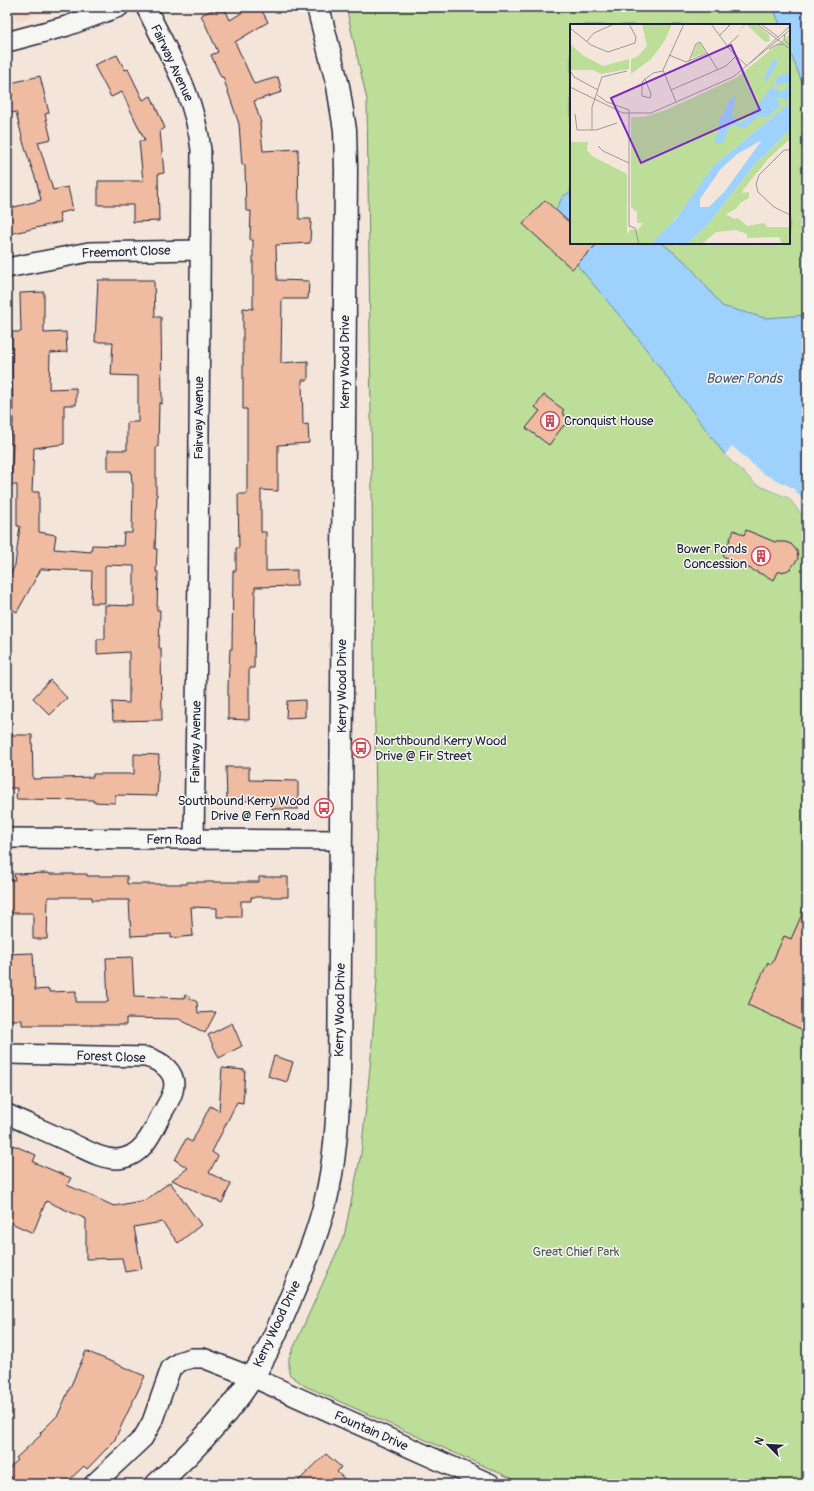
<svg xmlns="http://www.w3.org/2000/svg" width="814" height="1491" viewBox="0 0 814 1491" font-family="Pangolin,sans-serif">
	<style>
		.built { fill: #f2d9c9 }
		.green { fill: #bcde98; stroke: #6f806a; fill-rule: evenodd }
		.water { fill: #9ed2fc; stroke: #6c8caf }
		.pier { fill: #f4e5da }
		.building { fill: #efbca1; stroke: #22223b }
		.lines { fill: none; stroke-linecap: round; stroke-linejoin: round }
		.street-casing { stroke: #22223b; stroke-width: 22 }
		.secondary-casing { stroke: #22223b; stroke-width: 25 }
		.street { stroke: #f6f6f2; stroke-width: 19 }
		.secondary { stroke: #f6f6f2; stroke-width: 22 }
		.labels { text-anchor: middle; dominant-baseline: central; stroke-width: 3; stroke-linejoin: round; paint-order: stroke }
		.street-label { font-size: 13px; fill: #22223b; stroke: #f6f6f2 }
		.poi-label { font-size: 13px; fill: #22223b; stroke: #f6f6f2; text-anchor: start }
		.park-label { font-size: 13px; fill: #505a57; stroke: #f6f6f2 }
		.water-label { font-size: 14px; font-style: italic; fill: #475775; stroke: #f6f6f2 }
		.inset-road { fill: none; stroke: #a0979a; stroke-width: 1 }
		.view { fill: #7b2cbf; fill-opacity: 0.15; stroke: #7b2cbf; stroke-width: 2 }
		.inset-edge { fill: none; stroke: #22223b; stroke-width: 2 }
	</style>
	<rect width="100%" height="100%" fill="#f4e5da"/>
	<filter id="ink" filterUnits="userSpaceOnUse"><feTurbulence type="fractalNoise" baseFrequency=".025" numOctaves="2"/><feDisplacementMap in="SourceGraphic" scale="8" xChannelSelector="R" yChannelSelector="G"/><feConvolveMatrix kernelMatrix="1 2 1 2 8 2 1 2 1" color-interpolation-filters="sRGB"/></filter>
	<g filter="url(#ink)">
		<polygon class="built" points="11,7 62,7 17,21"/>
		<path class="green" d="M 346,7 L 807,7 L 807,1484 L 524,1484 L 305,1386 L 289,1374 L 289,1358 L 344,1236 L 361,1154 L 370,1068 L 377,980 L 377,890 L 367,100 ZM 571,25 L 789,25 L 789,243 L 571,243 Z"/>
		<g class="water">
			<polygon points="773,7 807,7 807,91 800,77 789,49 789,25 780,25"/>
			<polygon points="571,192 571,243 662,243 688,264 722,306 765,318 807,315 807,521 789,498 756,484 725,455 634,333 558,242 554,213 563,196"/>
		</g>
		<polygon class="pier" points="732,446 762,473 793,488 807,505 807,521 789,498 756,484 725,455"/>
		<g class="building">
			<polygon points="220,7 224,7 230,20 251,7 260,7 268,22 235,42 254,84 278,77 282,92 254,101 261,123 260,123 263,151 298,149 299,219 311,219 310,243 276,245 277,280 309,281 308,299 282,299 281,363 308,361 308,380 302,380 303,425 308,424 309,443 278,445 278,491 261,490 261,532 266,532 266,571 297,570 297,586 255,587 254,668 249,668 249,720 228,719 228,686 230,649 232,649 233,571 236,571 236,548 239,548 238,494 247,494 247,409 243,409 243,308 253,309 253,240 250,240 251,211 246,211 245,165 242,165 239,124 223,77 221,77 211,55 218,52 201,15"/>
			<polygon points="117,55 125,70 128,69 143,100 151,96 165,128 160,131 164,173 158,174 159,221 133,222 133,205 98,205 98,181 143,181 139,141 145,141 122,92 111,97 94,65"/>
			<polygon points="40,76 49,113 45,114 51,139 38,142 53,190 68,187 73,210 59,213 61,222 10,234 7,220 7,209 41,200 37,183 24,145 16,112 7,114 7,84"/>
			<polygon points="545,200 571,224 571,243 598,243 572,269 523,224"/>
			<polygon points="98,280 154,280 155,317 161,317 162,404 159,403 158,447 156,447 156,494 157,494 155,549 157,549 156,572 158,572 157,610 160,610 159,648 161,648 162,720 113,721 112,702 129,703 129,652 97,654 97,639 105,639 105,605 134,606 134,566 107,565 105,566 105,603 91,603 92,571 41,569 17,612 7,607 7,581 15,565 20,526 17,526 17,485 11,485 13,444 10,444 11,425 13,425 12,332 21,332 20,293 44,292 44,333 66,332 67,352 50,353 49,389 76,388 76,405 64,405 64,444 34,448 32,492 39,492 39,532 56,535 54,549 91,552 92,545 123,546 124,533 132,533 133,483 132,483 131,471 108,471 108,450 127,450 127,422 138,422 138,376 111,375 113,342 95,342"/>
			<polygon points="544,395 564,410 562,412 570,423 563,426 549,445 526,428 540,411 535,407"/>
			<polygon points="734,530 744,535 746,530 775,542 785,542 791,544 797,551 798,559 790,569 786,571 778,572 774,580 723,556"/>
			<polygon points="50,680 67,698 50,715 33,698"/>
			<polygon points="305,700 305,717 286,718 287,701"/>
			<polygon points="11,735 32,735 33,779 93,777 93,774 134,774 134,754 159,755 157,796 115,795 115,803 93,802 93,800 16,799 17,788 7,788 7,737 11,737"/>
			<polygon points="226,767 249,767 249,780 298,781 298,809 272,809 272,801 227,801"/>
			<polygon points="49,873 49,874 87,874 87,876 127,876 127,884 187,884 187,882 259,882 259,877 288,877 288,897 251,897 251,901 241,901 241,917 217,917 217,908 191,907 193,936 171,938 171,934 131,936 129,900 92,900 92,897 48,897 47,939 33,939 33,913 7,913 7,880 15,880 14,874"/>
			<polygon points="807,903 807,1020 803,1030 748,1005 768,962 771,965 784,936 791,939"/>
			<polygon points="33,953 35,990 49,989 49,992 76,991 76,1002 108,1002 106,958 132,957 134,996 184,998 185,995 197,1002 198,1013 216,1012 205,1033 179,1019 126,1018 126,1025 22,1025 22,1020 7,1020 7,954"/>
			<polygon points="232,1023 242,1046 219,1058 208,1035"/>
			<polygon points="274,1056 293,1062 287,1082 268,1076"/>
			<polygon points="222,1068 245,1070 243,1103 237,1102 212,1152 218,1156 209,1173 231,1184 222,1203 172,1180 188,1168 175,1160 186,1139 192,1142 210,1106 219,1111"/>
			<polygon points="13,1145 36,1155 33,1162 71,1178 67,1185 114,1206 146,1200 170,1182 201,1225 178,1243 162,1222 134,1227 142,1269 125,1272 122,1258 86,1259 86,1219 46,1201 33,1233 7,1221 7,1160"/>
			<polygon points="86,1351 145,1376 114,1441 87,1469 84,1466 65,1484 7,1484 7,1470 18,1460 16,1458 41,1435 40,1433 58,1415"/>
			<polygon points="326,1454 341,1467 337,1472 350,1484 295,1484"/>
		</g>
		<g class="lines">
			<defs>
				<g id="street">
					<path d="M 146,7 C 169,55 195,96 201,150 L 198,575 L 194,840"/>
					<polyline points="7,42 67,26 119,7"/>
					<polyline points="7,268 89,252 200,250"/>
					<polyline points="7,838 341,840"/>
					<path d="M 7,1054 L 146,1057 C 161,1061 178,1072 173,1091 C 171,1099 165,1108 161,1115 C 152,1134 141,1159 116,1159 C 100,1159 85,1149 71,1143 C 50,1133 28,1124 7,1114"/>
					<polyline points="94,1484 143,1438 152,1422 171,1368 181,1361 192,1358 203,1358 252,1377 491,1484"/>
				</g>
				<path id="secondary" d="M 157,1484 C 194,1451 241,1401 264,1357 C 276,1335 285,1311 295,1288 C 307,1259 319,1230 326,1199 C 335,1162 337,1123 339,1085 L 346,168 L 345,130 L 338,86 L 318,7"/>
			</defs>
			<use href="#street" class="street-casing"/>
			<use href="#secondary" class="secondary-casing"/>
			<use href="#street" class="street"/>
			<use href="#secondary" class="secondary"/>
		</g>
	</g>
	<defs>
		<symbol id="building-ring" viewBox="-11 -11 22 22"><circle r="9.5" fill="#f6f6f2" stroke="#d1495b" stroke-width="1.5"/><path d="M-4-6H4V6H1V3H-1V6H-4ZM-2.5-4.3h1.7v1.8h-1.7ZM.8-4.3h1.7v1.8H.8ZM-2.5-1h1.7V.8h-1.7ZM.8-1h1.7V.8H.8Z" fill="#d1495b"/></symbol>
		<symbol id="bus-ring" viewBox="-11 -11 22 22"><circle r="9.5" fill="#f6f6f2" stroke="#d1495b" stroke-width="1.5"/><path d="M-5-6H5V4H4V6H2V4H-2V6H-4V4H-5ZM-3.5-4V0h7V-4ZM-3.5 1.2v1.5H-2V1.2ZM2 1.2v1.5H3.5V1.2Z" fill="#d1495b"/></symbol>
	</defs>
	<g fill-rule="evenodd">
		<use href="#building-ring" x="539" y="410" width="22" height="22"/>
		<use href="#building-ring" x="750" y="545" width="22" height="22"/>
		<use href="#bus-ring" x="350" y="737" width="22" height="22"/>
		<use href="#bus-ring" x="313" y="797" width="22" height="22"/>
	</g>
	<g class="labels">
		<g class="street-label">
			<text transform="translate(172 63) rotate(65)">Fairway Avenue</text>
			<text transform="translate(126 252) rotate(-2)">Freemont Close</text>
			<text transform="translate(345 362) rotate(-90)">Kerry Wood Drive</text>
			<text transform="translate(199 418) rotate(-90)">Fairway Avenue</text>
			<text transform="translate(342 686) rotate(-90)">Kerry Wood Drive</text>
			<text transform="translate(196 742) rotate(-89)">Fairway Avenue</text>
			<text transform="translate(174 840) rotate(1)">Fern Road</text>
			<text transform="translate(340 1010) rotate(-89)">Kerry Wood Drive</text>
			<text transform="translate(111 1057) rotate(2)">Forest Close</text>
			<text transform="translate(277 1324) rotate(-65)">Kerry Wood Drive</text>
			<text transform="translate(371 1431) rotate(24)">Fountain Drive</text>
		</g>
		<g class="poi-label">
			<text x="564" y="421">Cronquist House</text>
			<text x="747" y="549" text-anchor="end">Bower Ponds<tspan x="747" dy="15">Concession</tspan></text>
			<text x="375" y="741">Northbound Kerry Wood<tspan x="375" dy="15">Drive @ Fir Street</tspan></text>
			<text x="310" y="801" text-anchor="end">Southbound Kerry Wood<tspan x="310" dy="15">Drive @ Fern Road</tspan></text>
		</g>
		<g class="park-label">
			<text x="576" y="1252">Great Chief Park</text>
		</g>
		<g class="water-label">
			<text x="744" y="378">Bower Ponds</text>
		</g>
	</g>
	<g transform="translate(570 24)">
		<rect width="220" height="220" fill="#f4e5da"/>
		<path d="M 72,0 L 102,0 L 94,18 L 81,35 L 61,50 L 61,35 L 68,32 L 77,22 ZM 174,0 L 186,0 L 199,11 L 200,17 L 195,18 L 176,0 L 168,9 ZM 220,10 L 220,79 L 144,141 L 118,179 L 92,211 L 81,220 L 0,220 L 0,118 L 18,118 L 17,126 L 22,132 L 57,150 L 57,210 L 61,205 L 68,206 L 73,199 L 67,199 L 67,188 L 61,183 L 61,93 L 74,93 L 96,86 L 166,54 ZM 130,19 L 136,29 L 121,34 L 127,20 ZM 0,20 L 14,32 L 33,42 L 59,35 L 59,45 L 31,50 L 23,46 L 0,46 ZM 220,106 L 220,115 L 198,135 L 173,166 L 172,169 L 179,168 L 179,174 L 170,179 L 166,185 L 156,190 L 164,195 L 168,194 L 177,202 L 194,199 L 197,203 L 220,203 L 220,220 L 212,220 L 209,213 L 177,214 L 177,210 L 166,206 L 146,208 L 132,220 L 117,220 L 139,199 L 185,140 Z" fill="#bcde98"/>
		<path d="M 204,34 L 208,38 L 196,59 L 194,54 ZM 215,49 L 220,50 L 220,59 L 206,61 L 206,54 ZM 201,63 L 211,68 L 220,63 L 220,72 L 216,76 L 207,73 L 206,76 L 211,80 L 197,94 L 189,92 L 175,104 L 163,101 L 159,103 L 153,120 L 145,120 L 150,95 L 161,74 L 166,74 L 162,90 L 165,97 L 169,99 L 179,94 ZM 220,79 L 220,106 L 185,140 L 139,199 L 117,220 L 81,220 L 105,196 L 144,141 ZM 192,116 L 155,167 L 139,183 L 130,183 L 130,175 L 150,146 L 167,130 Z" fill="#9ed2fc" fill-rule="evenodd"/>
		<path class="inset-road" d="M 141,0 L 161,27 L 177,42M 187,0 L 220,25M 191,0 L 208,13M 0,4 L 21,21 L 38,28 L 65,19 L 66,13 L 59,0M 215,10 L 214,15 L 219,21M 149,12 L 161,0M 16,18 L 24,9 L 44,0M 157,22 L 169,11M 199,25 L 208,20 L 213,21M 99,31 L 116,38 L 138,29M 119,37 L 126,20 L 130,18 L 148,46M 180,39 L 220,2M 1,48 L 4,53 L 28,66M 75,55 L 81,70 L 80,74 L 72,72 L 72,58 L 75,55 L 82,50 L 83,49 L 93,47M 0,63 L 53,89 L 81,89 L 163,53 L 220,6M 101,66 L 156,42 L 166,32M 27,71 L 37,78 L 59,86 L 59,202 L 65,204 L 69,220M 106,78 L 93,46 L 114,0M 5,90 L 7,106 L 26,106 L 47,99M 22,106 L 22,83 L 32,53 L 57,47M 28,122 L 33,127 L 59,139M 220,126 L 214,126 L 189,151 L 186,160 L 188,168 L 204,183 L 220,191"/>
		<path class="view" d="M 161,21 L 190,86 L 71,139 L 41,74 Z"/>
		<rect width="220" height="220" class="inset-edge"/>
	</g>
	<rect width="814" height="1491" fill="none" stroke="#f6f6f2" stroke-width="24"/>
	<rect x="12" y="12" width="790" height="1467" fill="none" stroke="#22223b" stroke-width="1.5" filter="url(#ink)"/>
	<g transform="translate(768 1445) rotate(294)" stroke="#f6f6f2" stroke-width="3" paint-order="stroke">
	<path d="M0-3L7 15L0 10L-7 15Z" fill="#22223b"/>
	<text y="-6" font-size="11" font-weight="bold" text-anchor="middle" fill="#22223b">N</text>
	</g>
</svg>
